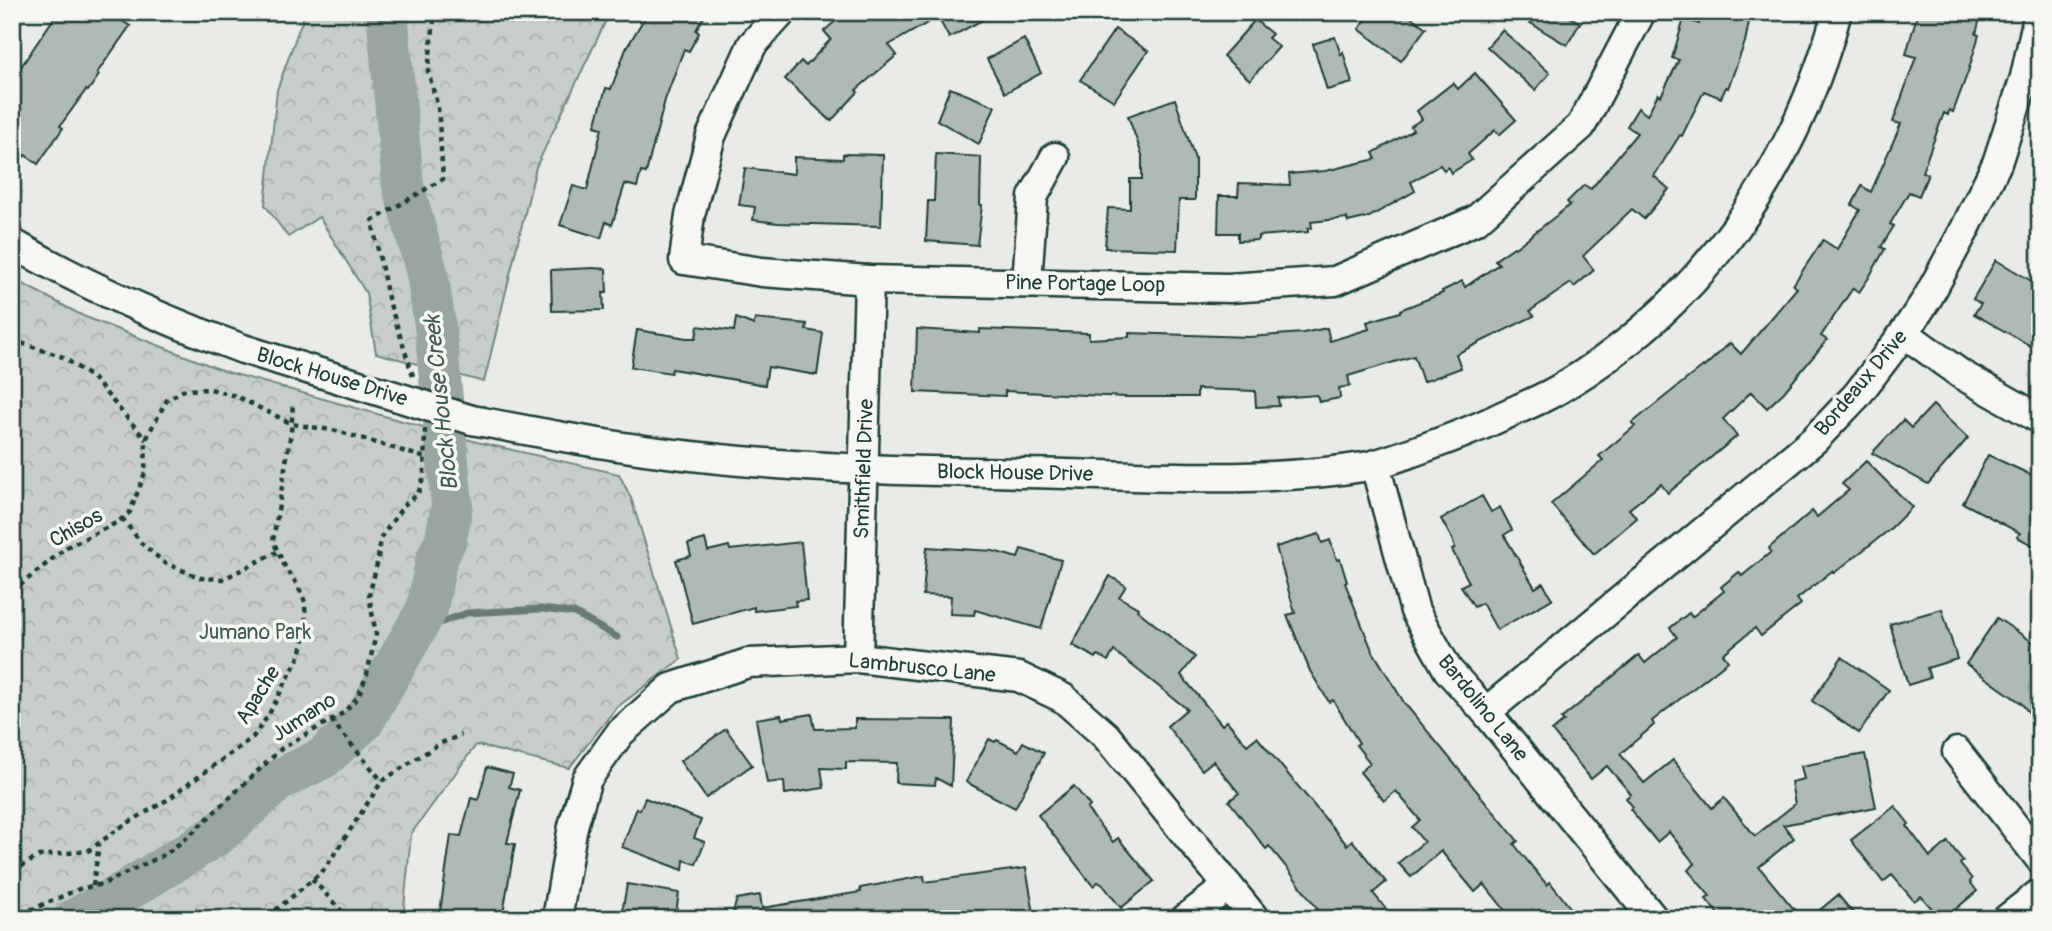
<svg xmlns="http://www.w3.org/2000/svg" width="2052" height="931" viewBox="0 0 2052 931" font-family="Pangolin,sans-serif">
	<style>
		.forest { fill: url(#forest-crowns); stroke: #73867e; stroke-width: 2 }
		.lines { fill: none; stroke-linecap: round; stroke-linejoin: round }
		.stream { stroke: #687c75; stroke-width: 7 }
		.river { stroke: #99a6a0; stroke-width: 42 }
		.building { fill: #b0bab5; stroke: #1f3d34; stroke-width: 2 }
		.minor-casing { stroke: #1f3d34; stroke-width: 33 }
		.path { stroke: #1f3d34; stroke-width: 4.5; stroke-dasharray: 5 5; stroke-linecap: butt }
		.minor { stroke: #f6f6f2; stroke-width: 28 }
		.minor-bridge-casing { stroke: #1f3d34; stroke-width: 33; stroke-linecap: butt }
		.minor-bridge { stroke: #f6f6f2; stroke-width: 28 }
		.labels { text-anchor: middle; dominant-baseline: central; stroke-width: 7; stroke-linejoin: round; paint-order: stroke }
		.street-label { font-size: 21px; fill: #1f3d34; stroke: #f6f6f2 }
		.park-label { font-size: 21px; fill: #415a52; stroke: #f6f6f2 }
		.water-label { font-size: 23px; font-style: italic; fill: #445c54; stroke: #f6f6f2 }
	</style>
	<defs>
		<pattern id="forest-crowns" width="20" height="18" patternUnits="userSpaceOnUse" patternTransform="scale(1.75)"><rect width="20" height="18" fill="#c7cec9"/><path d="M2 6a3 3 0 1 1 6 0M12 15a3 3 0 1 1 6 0" fill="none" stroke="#aab2ad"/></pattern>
	</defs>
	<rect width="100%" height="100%" fill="#e9ebe7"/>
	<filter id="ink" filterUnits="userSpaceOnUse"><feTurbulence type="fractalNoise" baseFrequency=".0143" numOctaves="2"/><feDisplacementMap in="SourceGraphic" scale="14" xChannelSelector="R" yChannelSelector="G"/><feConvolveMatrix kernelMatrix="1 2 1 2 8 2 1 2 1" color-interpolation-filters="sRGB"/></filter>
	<g filter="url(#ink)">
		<g class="forest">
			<polygon points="305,12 610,12 536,167 484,382 376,353 366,293 319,217 288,237 265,205 277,90"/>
			<polygon points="12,278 83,316 224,371 477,442 619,474 631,498 681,659 616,708 569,768 476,745 411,834 403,919 12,919"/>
		</g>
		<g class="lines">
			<polyline class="stream" points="414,632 467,613 542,609 574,613 617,637"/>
			<polyline class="river" points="75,919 113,899 217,835 279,780 323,758 363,722 427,609 436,561 446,539 452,505 435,325 427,273 403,185 387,12"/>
		</g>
		<g class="building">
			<polygon points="58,12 109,12 130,26 97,73 99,75 88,91 86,90 60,126 63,128 38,164 25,155 12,173 12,80"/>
			<polygon points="648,12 707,12 696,30 699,33 689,51 684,49 665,100 646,173 641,172 637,187 625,184 612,225 606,222 601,238 560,225 573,186 587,190 602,128 595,126 606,88 611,89 626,49"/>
			<polygon points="846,12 997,12 949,38 938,17 889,45 897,55 856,90 858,92 831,121 785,79 801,61 806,66 831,39 824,31"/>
			<polygon points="1372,12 1404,12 1426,28 1401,61 1359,29"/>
			<polygon points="1512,12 1562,12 1580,23 1567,45"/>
			<polygon points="1702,12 1751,12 1745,42 1728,88 1726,87 1721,98 1704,91 1682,136 1680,135 1654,176 1669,189 1644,219 1632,209 1583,256 1594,270 1574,287 1571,283 1530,311 1534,316 1456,354 1461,368 1423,382 1414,356 1348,376 1350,386 1339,388 1340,398 1319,402 1317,395 1278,398 1279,406 1256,407 1255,391 1197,389 1197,397 1125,397 1005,391 1005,396 915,392 917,329 980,333 980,329 1089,333 1089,339 1129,337 1129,333 1249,337 1303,333 1327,328 1330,341 1369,329 1367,322 1400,312 1400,310 1443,293 1442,291 1462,281 1465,287 1499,264 1495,260 1514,247 1515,248 1570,205 1567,202 1584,185 1591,189 1637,133 1627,126 1638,108 1647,115 1658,94 1661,96 1679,60 1672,58 1684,19 1699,24"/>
			<polygon points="1918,12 1960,12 1980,18 1976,34 1979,35 1968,72 1953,112 1949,110 1948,115 1944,113 1922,172 1928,174 1919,196 1909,192 1890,224 1894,226 1881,247 1885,249 1868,279 1859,292 1853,288 1821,336 1827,340 1784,392 1767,408 1751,392 1723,419 1737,436 1668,493 1661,484 1629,509 1637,518 1594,554 1551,504 1603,460 1599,456 1635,426 1632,423 1703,366 1704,367 1730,343 1741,354 1797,288 1793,285 1823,240 1837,249 1860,210 1852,205 1862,186 1871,192 1901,124 1893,122 1916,57 1906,54"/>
			<polygon points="1255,20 1272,34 1268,38 1279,47 1250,80 1223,56"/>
			<polygon points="1115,29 1148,51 1114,101 1080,80"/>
			<polygon points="1502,30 1550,73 1535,90 1487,47"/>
			<polygon points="1335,37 1341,55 1343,52 1352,83 1327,90 1313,44"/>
			<polygon points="1024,39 1041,73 1005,93 987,59"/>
			<polygon points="1475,73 1516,120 1499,135 1495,130 1468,154 1472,160 1451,173 1448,167 1444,170 1440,165 1411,182 1415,191 1369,217 1348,222 1347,218 1311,222 1312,228 1308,228 1308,232 1258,236 1258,240 1238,241 1238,233 1218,233 1219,196 1238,196 1239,183 1290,185 1289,174 1325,171 1376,159 1373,153 1413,130 1411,126 1422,119 1417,111 1453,83 1458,89"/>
			<polygon points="950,88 995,106 979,144 937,120"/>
			<polygon points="1175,99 1195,159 1195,200 1179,200 1177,250 1105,248 1108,208 1130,209 1130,179 1142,179 1142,155 1128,116"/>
			<polygon points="843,154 883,155 881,226 778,223 753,220 755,207 739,205 745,168 794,174 794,157 843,159"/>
			<polygon points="936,154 981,157 980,205 982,205 977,245 926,241 928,201 934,201"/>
			<polygon points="1996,260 2040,286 2040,351 1974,314 1981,304 1973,299"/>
			<polygon points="593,268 606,269 607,293 603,293 604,310 552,311 551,270"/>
			<polygon points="736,318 754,325 755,319 807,324 806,330 823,333 817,375 768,367 765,385 672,369 671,373 631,367 637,330 687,338 696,338 698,326 734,331"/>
			<polygon points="1933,405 1968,438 1928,484 1872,453 1903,420 1911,428"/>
			<polygon points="1988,455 2040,479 2040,549 2017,537 2020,533 1963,503"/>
			<polygon points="1866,461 1912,507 1889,530 1834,573 1832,571 1797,599 1801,604 1761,636 1755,628 1723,654 1728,661 1652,721 1654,725 1620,754 1644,783 1673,760 1712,808 1724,798 1755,836 1795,804 1791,782 1804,779 1801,766 1865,754 1876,807 1783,825 1794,838 1759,867 1802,919 1722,919 1706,899 1710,896 1688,870 1695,864 1669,832 1657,842 1630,809 1633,807 1626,798 1631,794 1607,766 1591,779 1552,731 1564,721 1561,719 1639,655 1645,663 1677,637 1670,628 1689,613 1692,617 1724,591 1721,587 1739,572 1742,576 1771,552 1769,548 1812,511 1817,517 1849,490 1842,484"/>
			<polygon points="1482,496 1491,512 1500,507 1512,530 1504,535 1535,588 1543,583 1552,599 1497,630 1482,603 1474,607 1461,586 1469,582 1452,550 1455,548 1452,539 1441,519"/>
			<polygon points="1319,534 1322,543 1330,540 1337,560 1340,559 1347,582 1345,583 1372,650 1405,704 1518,841 1514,844 1521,853 1547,885 1550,882 1579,919 1512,919 1484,884 1475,892 1441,851 1411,877 1398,863 1424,842 1412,827 1420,820 1396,791 1384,801 1360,772 1370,763 1356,745 1359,743 1333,700 1329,702 1310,671 1287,615 1295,613 1276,547"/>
			<polygon points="705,539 708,551 729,546 730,550 801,542 807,600 795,601 796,606 754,611 754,607 693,624 676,560 691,556 688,544"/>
			<polygon points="927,547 993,551 1018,558 1021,549 1061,560 1041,629 975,610 974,615 950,614 951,596 923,595"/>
			<polygon points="1110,576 1126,586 1119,597 1138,608 1137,610 1195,657 1181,675 1222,725 1227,721 1247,745 1257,737 1347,845 1352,840 1386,882 1373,893 1394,919 1325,919 1287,868 1269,846 1266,849 1229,801 1239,793 1213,761 1202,770 1167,726 1187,709 1114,651 1108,661 1098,655 1096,658 1072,645"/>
			<polygon points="1942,609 1957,659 1927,668 1930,678 1908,685 1890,624"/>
			<polygon points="1997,618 2040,647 2040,726 2021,703 1966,664"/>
			<polygon points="1842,657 1889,690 1859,733 1812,701"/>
			<polygon points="812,714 815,729 855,728 855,719 954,720 951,786 936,778 935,785 896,783 897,763 846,762 846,769 821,768 824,788 785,794 784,781 767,783 756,719 781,715 782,719"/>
			<polygon points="726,729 752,765 706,798 680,761"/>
			<polygon points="989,739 995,742 997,740 1018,751 1023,742 1044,753 1015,808 966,782"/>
			<polygon points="487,767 513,774 509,787 520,790 507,843 515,844 502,919 439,919 451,835 461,836 471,798 478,800"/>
			<polygon points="1074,786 1090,806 1087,809 1113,842 1118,838 1154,881 1121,908 1103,885 1098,882 1093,886 1038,815"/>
			<polygon points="645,798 701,820 694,838 705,842 696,864 684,860 683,870 622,847 637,808 640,810"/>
			<polygon points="1895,806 1909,824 1907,826 1930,857 1948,842 1963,861 1960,864 1972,879 1970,882 1977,891 1944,919 1941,919 1921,896 1914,901 1892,875 1883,882 1851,840"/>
			<polygon points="1026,868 1035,919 731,919 737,899 760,895 762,908 861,892 860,888 924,876 925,882"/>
			<polygon points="627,884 679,893 675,919 621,919"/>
			<polygon points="1838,895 1858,919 1809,919"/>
		</g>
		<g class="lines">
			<defs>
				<g id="minor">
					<polyline points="782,12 752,45 711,136 690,215 684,260 762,272 869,280 1229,288 1335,281 1476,220 1581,126 1641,12"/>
					<path d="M 12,243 C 86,286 163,320 243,349"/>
					<polyline points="1027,282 1033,197 1055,157"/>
					<polyline points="1904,333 1962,375 2040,419"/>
					<path d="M 472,420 C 546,434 618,448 692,456 C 804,469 915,471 1027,473 C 1140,475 1257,485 1369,466 C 1382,463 1395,458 1407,454 C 1438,443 1467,433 1496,419 C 1517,409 1541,400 1561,388 C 1702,304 1795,169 1837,12"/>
					<polyline points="1375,465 1415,611 1448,670 1486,712 1654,919"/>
					<polyline points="858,658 869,280"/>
					<polyline points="1486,712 1814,440 1857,395 1904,333 1927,299 1964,231 1997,163 2025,77 2039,12"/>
					<polyline points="1957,752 2040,859"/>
					<polyline points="557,919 573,826 587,779 620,733 671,688 748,663 858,658 1019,677 1063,698 1106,736 1255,919"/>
					<polyline points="1185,919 1228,886"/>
					<polyline points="2007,919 2040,893"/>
				</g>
			</defs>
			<use href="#minor" class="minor-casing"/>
			<g class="path">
				<polyline points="12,340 63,357 94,379 146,440"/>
				<polyline points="413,376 388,298 372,221 443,179 438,107 428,71 435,12"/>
				<polyline points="122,518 142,544 165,563 201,578 223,579 277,552"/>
				<polyline points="12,592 67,547 118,522 130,512 145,473 146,440 150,431 167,400 184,390 210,389 236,396 292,424 337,431 426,458"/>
				<polyline points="331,720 382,781"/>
				<polyline points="12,872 39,856 88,851 121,827 167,800 253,737 268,716 300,655 306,631 305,602 297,584 287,571 273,541 291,432 293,403"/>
				<polyline points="312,879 349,919"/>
				<polyline points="93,886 99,844"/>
				<polyline points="12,918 79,889 103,884 166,854 190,835 281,749 343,713 358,697 367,674 376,634 369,596 378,560 380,539 404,505 418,494 424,476 425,429"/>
				<polyline points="270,919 276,910 324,870 382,781 439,744 461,735"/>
			</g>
			<use href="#minor" class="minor"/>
			<defs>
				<polyline id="minor-bridge" points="243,349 472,420"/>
			</defs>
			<use href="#minor-bridge" class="minor-bridge-casing"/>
			<use href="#minor-bridge" class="minor-bridge"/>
		</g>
	</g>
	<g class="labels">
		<g class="street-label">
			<text transform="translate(1085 284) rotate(1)">Pine Portage Loop</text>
			<text transform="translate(332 377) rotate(17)">Block House Drive</text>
			<text transform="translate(1861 383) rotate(-50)">Bordeaux Drive</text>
			<text transform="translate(864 469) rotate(-88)">Smithfield Drive</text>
			<text transform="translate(1015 473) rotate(1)">Block House Drive</text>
			<text transform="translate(76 528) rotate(-30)">Chisos</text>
			<text transform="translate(922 668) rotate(6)">Lambrusco Lane</text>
			<text transform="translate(258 695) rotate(-58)">Apache</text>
			<text transform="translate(1483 708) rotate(51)">Bardolino Lane</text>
			<text transform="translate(304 717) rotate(-33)">Jumano</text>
		</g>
		<g class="park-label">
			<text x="255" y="632">Jumano Park</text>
		</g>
		<g class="water-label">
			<text transform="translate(441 403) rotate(-96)">Block House Creek</text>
		</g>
	</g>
	<rect width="2052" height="931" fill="none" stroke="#f6f6f2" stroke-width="42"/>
	<rect x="21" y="21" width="2010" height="889" fill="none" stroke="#1f3d34" stroke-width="2.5" filter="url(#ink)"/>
</svg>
